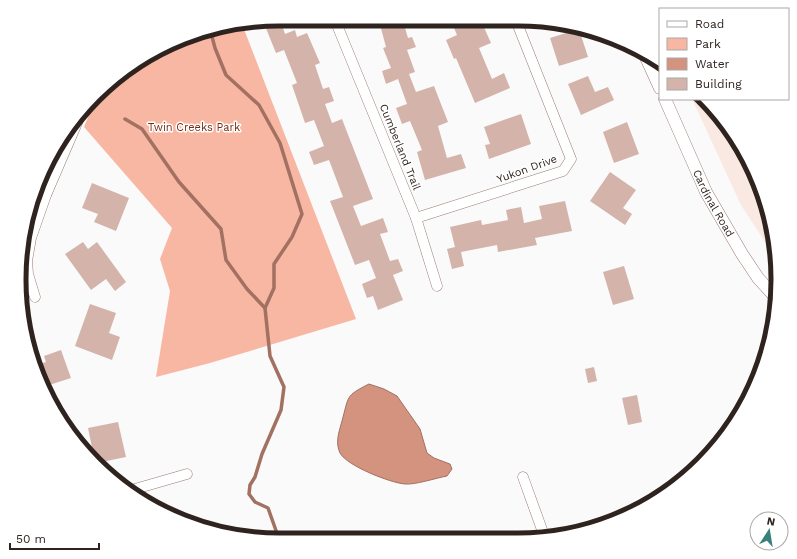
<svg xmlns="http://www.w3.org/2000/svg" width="797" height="559" viewBox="0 0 797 559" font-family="'Work Sans',sans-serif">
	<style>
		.built { fill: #fae9e3 }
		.green { fill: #f8b7a3 }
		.water { fill: #d4937f; stroke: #a27162 }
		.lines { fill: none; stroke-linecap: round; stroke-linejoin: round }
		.stream { stroke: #a27162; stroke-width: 3.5 }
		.building { fill: #d4b4aa }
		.minor-casing { stroke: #997b72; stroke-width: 11 }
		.tertiary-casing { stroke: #997b72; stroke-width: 13 }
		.minor { stroke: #fff; stroke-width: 10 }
		.tertiary { stroke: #fff; stroke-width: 12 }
		.labels { text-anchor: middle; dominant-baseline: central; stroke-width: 3; stroke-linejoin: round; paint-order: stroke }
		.park-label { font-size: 11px; fill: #792c12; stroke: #fff }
		.street-label { font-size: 11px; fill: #2f231f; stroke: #fff }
		.rim { fill: none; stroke: #2f231f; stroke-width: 5 }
	</style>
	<rect width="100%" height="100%" fill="#fafafa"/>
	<polygon class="built" points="692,99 703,99 713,108 743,149 764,196 776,245 776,259 741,205"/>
	<polygon class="green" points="242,24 356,319 210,363 156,377 170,291 160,259 172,228 84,127 97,96 135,63 212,28"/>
	<path class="water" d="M 369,384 L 384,389 L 397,396 L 420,429 L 427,453 L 434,458 L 450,464 L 452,469 L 447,476 C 436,478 415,485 405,484 C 391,483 347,466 340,453 C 335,442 339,432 342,421 C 349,396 345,396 369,384 Z"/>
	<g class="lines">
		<g class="stream">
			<polyline points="210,29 215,48 226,75 259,105 280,143 302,214 292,237 274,264 274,288 265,308 270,356 284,387 281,410 262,454 255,477 250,485 249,494 255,502 268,508 279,539"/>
			<polyline points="125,119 142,129 179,182 221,229 226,260 247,289 265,308"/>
		</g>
	</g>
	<g class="building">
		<polygon points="280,19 285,34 295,30 297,37 307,33 320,63 315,65 323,89 329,87 334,101 325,104 332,123 342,119 373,199 353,206 361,226 383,218 388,232 380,234 390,261 398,259 403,271 393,275 403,300 378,310 373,296 367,298 362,284 376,278 369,260 355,265 330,201 343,197 329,160 314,165 309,152 324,146 314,120 305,123 292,85 297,83 284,50 276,53 263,21"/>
		<polygon points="379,21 403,21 408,38 412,37 416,47 407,50 415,72 409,74 416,92 434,86 448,122 438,126 447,158 461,154 466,168 425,180 417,152 422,150 410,121 402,124 396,108 407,104 398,79 386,84 382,71 391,68 383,48 386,47"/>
		<polygon points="466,22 482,23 491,43 479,48 492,79 504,73 510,88 475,103 456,58 454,59 446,40 457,35 454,28"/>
		<polygon points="579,29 588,57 559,66 550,38"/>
		<polygon points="588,76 595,92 608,87 614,100 581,115 568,84"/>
		<polygon points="521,114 531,144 489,159 485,145 490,144 484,127"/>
		<polygon points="627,122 639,154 614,163 603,132"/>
		<polygon points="610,172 636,190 623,208 632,214 625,225 590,201"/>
		<polygon points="92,183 129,198 116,231 94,222 98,214 82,208"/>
		<polygon points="565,201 572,231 535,238 537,245 498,252 497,245 461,252 464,266 452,269 447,249 455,247 450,227 481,220 482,225 508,220 506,210 521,207 524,223 542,219 539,206"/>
		<polygon points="83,242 88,249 97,242 126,282 115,291 106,279 91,290 65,254"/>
		<polygon points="624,266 634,299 613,305 603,272"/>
		<polygon points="90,304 116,313 109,333 120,337 112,360 75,346"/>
		<polygon points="61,350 71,378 43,387 36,365 46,362 44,356"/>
		<polygon points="594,367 597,381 588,383 585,369"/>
		<polygon points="637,395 642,422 628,425 622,398"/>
		<polygon points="118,422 126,457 97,463 95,462 88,428"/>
	</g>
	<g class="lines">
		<defs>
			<g id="minor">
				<polyline points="335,20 416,218 437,286"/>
				<polyline points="36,191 46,195"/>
				<polyline points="416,218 563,171 571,159 517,23"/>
				<polyline points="35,297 28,274 27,261 31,238 46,195 83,109"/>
				<polyline points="523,477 545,538"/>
				<polyline points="128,491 187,474"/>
			</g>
			<g id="tertiary">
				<polyline points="644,53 660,88"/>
				<path id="s1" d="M 665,99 L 706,192 L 742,254 L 758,278 L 777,299"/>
			</g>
		</defs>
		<use href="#minor" class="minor-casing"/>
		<use href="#tertiary" class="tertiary-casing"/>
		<use href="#minor" class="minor"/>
		<use href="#tertiary" class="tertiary"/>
	</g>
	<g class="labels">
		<g class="park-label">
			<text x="194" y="127">Twin Creeks Park</text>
		</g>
		<g class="street-label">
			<text transform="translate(400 147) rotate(68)">Cumberland Trail</text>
			<text transform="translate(527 169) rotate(-20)">Yukon Drive</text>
			<text stroke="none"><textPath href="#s1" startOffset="115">Cardinal Road</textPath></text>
		</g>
	</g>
	<path d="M0 0H797V559H0ZM279 26H518A253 253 0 0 1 771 279V280A253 253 0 0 1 518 533H279A253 253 0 0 1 26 280V279A253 253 0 0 1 279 26Z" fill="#fff" fill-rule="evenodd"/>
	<path class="rim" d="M279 26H518A253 253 0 0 1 771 279V280A253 253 0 0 1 518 533H279A253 253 0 0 1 26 280V279A253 253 0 0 1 279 26Z"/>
	<rect x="659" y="8" width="130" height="92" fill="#ffffff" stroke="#aca7a5"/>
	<rect x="667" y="21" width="20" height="6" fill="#ffffff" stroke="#aca7a5"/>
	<text x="695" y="28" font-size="12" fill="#2f231f">Road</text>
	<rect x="667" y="38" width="20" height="12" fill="#f8b7a3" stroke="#aca7a5"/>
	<text x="695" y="48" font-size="12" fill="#2f231f">Park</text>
	<rect x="667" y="58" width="20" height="12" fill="#d4937f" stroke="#aca7a5"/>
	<text x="695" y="68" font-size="12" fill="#2f231f">Water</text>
	<rect x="667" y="78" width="20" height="12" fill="#d4b4aa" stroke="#aca7a5"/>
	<text x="695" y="88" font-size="12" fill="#2f231f">Building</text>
	<g transform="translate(769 531) rotate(12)"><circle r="19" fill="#ffffff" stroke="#aca7a5"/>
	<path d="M0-3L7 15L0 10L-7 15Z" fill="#3a817b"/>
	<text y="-6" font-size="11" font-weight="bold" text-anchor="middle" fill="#2f231f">N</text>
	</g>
	<path d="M10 543v6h89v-6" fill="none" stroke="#2f231f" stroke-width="2"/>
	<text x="16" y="543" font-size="12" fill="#2f231f" stroke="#ffffff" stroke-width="3" paint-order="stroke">50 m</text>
</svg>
